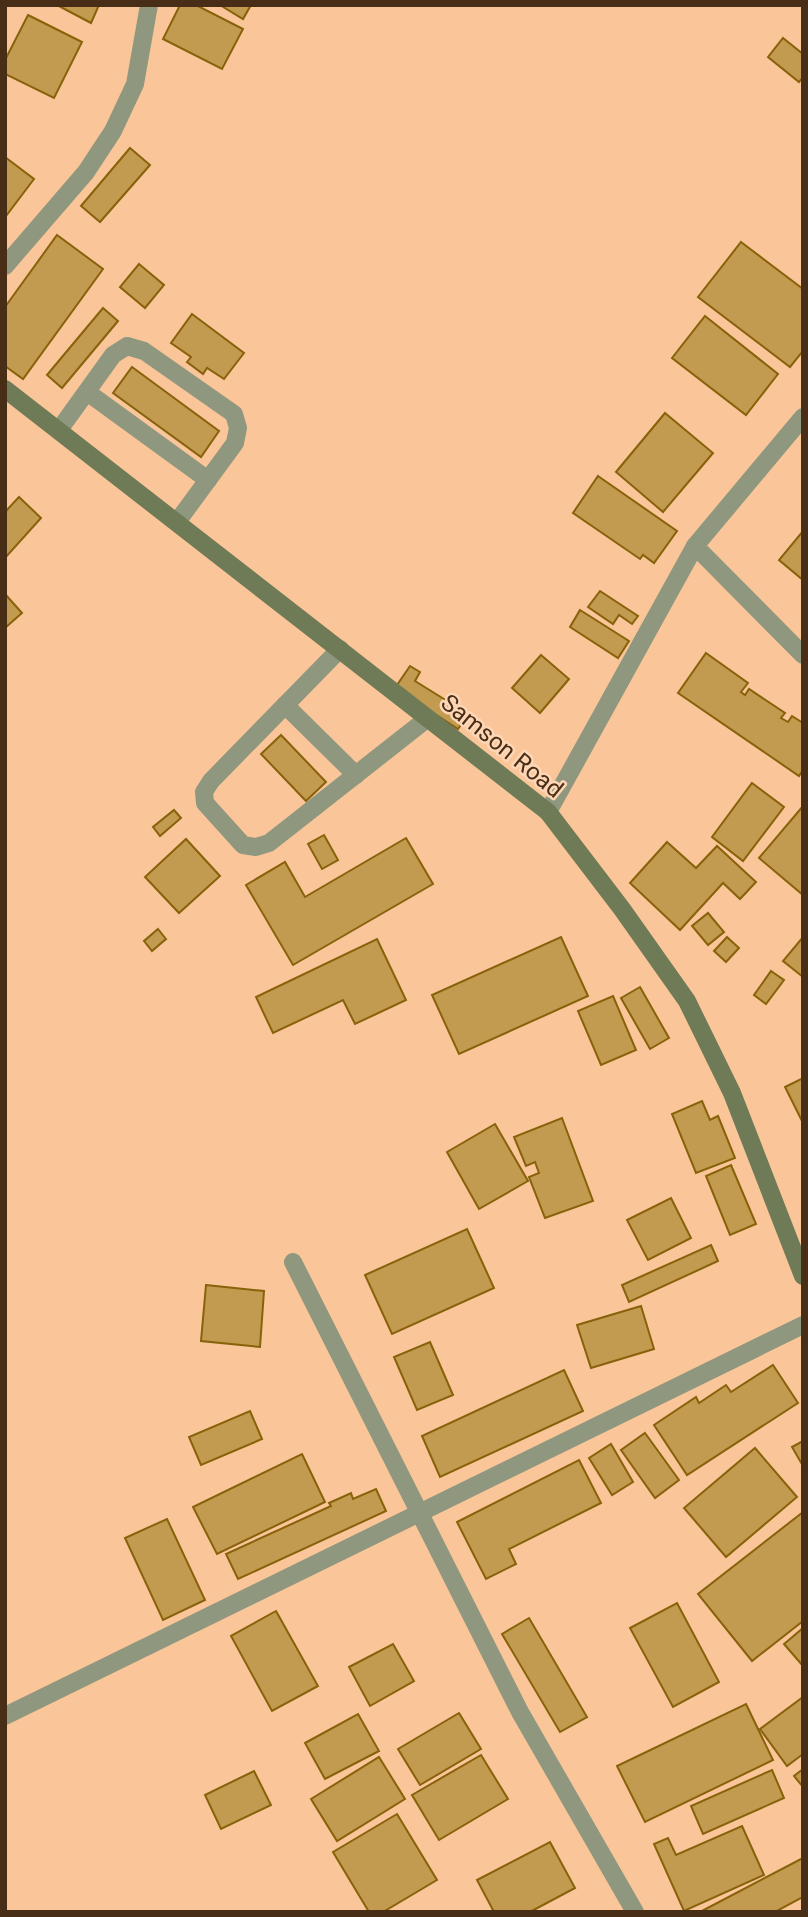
<svg xmlns="http://www.w3.org/2000/svg" width="808" height="1917" viewBox="0 0 808 1917" font-family="Roboto,sans-serif">
	<style>
		.building { fill: #c29a50; stroke: #88620a; stroke-width: 2 }
		.lines { fill: none; stroke-linecap: round; stroke-linejoin: round }
		.lane { stroke: #8f977e; stroke-width: 18 }
		.street { stroke: #8f977e; stroke-width: 18 }
		.secondary { stroke: #6f7a56; stroke-width: 18 }
		.labels { text-anchor: middle; dominant-baseline: central; stroke-width: 5; stroke-linejoin: round; paint-order: stroke }
		.street-label { font-size: 24px; fill: #482e17; stroke: #fed6b5 }
	</style>
	<rect width="100%" height="100%" fill="#fac699"/>
	<g class="building">
		<polygon points="57,5 99,5 91,23"/>
		<polygon points="180,5 196,5 243,29 222,69 163,39"/>
		<polygon points="220,5 251,5 243,19"/>
		<polygon points="28,15 82,42 54,98 5,74 5,60"/>
		<polygon points="783,38 803,54 803,77 799,82 768,57"/>
		<polygon points="130,148 150,165 100,222 81,206"/>
		<polygon points="5,157 34,179 6,216 5,216"/>
		<polygon points="57,235 103,269 23,379 5,366 5,307"/>
		<polygon points="741,242 803,289 803,351 790,367 698,297"/>
		<polygon points="139,264 164,285 145,308 120,287"/>
		<polygon points="103,308 118,321 62,388 47,375"/>
		<polygon points="192,314 244,353 224,379 207,368 203,374 187,362 191,357 171,343"/>
		<polygon points="705,316 778,374 746,415 672,358"/>
		<polygon points="132,367 219,431 201,457 113,393"/>
		<polygon points="665,413 713,453 663,512 616,472"/>
		<polygon points="598,476 677,531 654,563 643,555 640,559 573,513"/>
		<polygon points="19,497 41,518 5,558 5,512"/>
		<polygon points="803,531 803,580 779,560"/>
		<polygon points="600,591 638,616 632,624 619,615 613,624 588,607"/>
		<polygon points="5,594 22,613 5,628"/>
		<polygon points="580,610 629,641 618,658 570,627"/>
		<polygon points="706,653 748,683 741,692 745,695 749,689 785,713 781,718 788,722 792,716 803,723 803,770 799,776 678,693"/>
		<polygon points="541,655 569,679 540,713 512,688"/>
		<polygon points="410,666 420,672 415,681 468,714 458,729 395,688"/>
		<polygon points="281,735 326,782 306,801 261,754"/>
		<polygon points="752,783 784,807 743,861 712,837"/>
		<polygon points="803,806 803,895 759,858"/>
		<polygon points="174,810 181,818 160,836 153,827"/>
		<polygon points="324,835 338,860 322,869 308,844"/>
		<polygon points="406,838 433,884 293,965 246,885 285,862 305,897"/>
		<polygon points="186,839 220,876 179,913 145,877"/>
		<polygon points="667,842 696,868 717,846 756,882 740,899 723,883 680,930 630,883"/>
		<polygon points="708,913 724,932 708,945 692,926"/>
		<polygon points="158,929 166,939 152,951 144,941"/>
		<polygon points="561,937 588,996 459,1054 432,995"/>
		<polygon points="727,937 739,948 726,962 714,951"/>
		<polygon points="803,937 803,977 783,961"/>
		<polygon points="377,939 406,1000 355,1024 343,1000 273,1033 256,997"/>
		<polygon points="771,971 784,980 766,1004 754,995"/>
		<polygon points="640,987 669,1038 650,1049 621,998"/>
		<polygon points="613,996 636,1050 601,1065 578,1011"/>
		<polygon points="803,1078 803,1123 785,1087"/>
		<polygon points="702,1101 710,1120 718,1116 735,1158 696,1173 672,1114"/>
		<polygon points="562,1118 593,1201 545,1218 529,1177 539,1173 535,1162 526,1166 514,1137"/>
		<polygon points="495,1124 528,1181 479,1209 447,1152"/>
		<polygon points="731,1165 756,1224 730,1235 706,1176"/>
		<polygon points="671,1198 691,1238 648,1260 627,1220"/>
		<polygon points="467,1229 494,1288 392,1334 365,1275"/>
		<polygon points="711,1245 718,1261 629,1302 622,1285"/>
		<polygon points="206,1285 264,1291 260,1347 201,1341"/>
		<polygon points="641,1306 654,1349 591,1368 577,1325"/>
		<polygon points="430,1342 453,1395 417,1410 394,1357"/>
		<polygon points="773,1365 798,1403 687,1475 654,1425 696,1397 699,1403 726,1385 731,1392"/>
		<polygon points="564,1370 583,1411 440,1477 422,1436"/>
		<polygon points="250,1411 262,1439 201,1465 189,1437"/>
		<polygon points="645,1433 679,1480 655,1498 621,1450"/>
		<polygon points="803,1441 803,1466 792,1447"/>
		<polygon points="611,1444 633,1482 612,1495 589,1458"/>
		<polygon points="755,1448 797,1497 726,1557 684,1508"/>
		<polygon points="302,1454 325,1502 217,1554 193,1507"/>
		<polygon points="579,1460 601,1503 509,1549 516,1564 486,1579 457,1522"/>
		<polygon points="376,1489 386,1511 238,1579 226,1554 331,1506 329,1503 351,1493 353,1499"/>
		<polygon points="803,1512 803,1621 752,1661 698,1594"/>
		<polygon points="167,1519 205,1600 163,1620 125,1538"/>
		<polygon points="677,1603 719,1682 673,1707 630,1628"/>
		<polygon points="276,1611 318,1686 272,1711 231,1636"/>
		<polygon points="529,1618 587,1717 560,1732 502,1634"/>
		<polygon points="803,1628 803,1666 784,1644"/>
		<polygon points="393,1644 414,1681 370,1706 349,1667"/>
		<polygon points="803,1697 803,1754 787,1766 760,1729"/>
		<polygon points="746,1704 773,1760 645,1822 617,1766"/>
		<polygon points="459,1713 481,1749 420,1785 398,1749"/>
		<polygon points="358,1714 379,1751 325,1779 305,1743"/>
		<polygon points="481,1755 508,1799 439,1840 412,1795"/>
		<polygon points="379,1757 405,1799 337,1841 311,1799"/>
		<polygon points="803,1769 803,1787 794,1776"/>
		<polygon points="772,1770 784,1798 703,1834 691,1806"/>
		<polygon points="254,1771 271,1805 221,1829 205,1795"/>
		<polygon points="397,1814 437,1880 383,1912 369,1912 333,1852"/>
		<polygon points="742,1826 764,1875 684,1911 654,1844 668,1838 676,1855"/>
		<polygon points="550,1842 575,1888 530,1912 494,1912 477,1880"/>
		<polygon points="803,1858 803,1897 775,1912 700,1912"/>
	</g>
	<g class="lines">
		<g class="lane">
			<polyline points="87,392 208,480"/>
			<polyline points="59,430 113,355 127,346 144,351 234,414 238,428 235,443 177,522"/>
			<polyline points="340,649 211,781 204,792 205,803 243,845 256,847 269,843 428,718"/>
			<polyline points="285,705 356,775"/>
		</g>
		<g class="street">
			<polyline points="5,266 86,172 113,131 135,84 149,5"/>
			<polyline points="695,546 803,655"/>
			<polyline points="548,812 695,546 803,417"/>
			<polyline points="293,1262 520,1712 635,1912"/>
			<polyline points="5,1716 803,1325"/>
		</g>
		<polyline class="secondary" points="5,389 548,812 622,909 687,1001 732,1093 803,1276"/>
	</g>
	<g class="labels">
		<g class="street-label">
			<text transform="translate(502 746) rotate(39)">Samson Road</text>
		</g>
	</g>
	<rect width="808" height="1917" fill="none" stroke="#482e17" stroke-width="14"/>
</svg>
